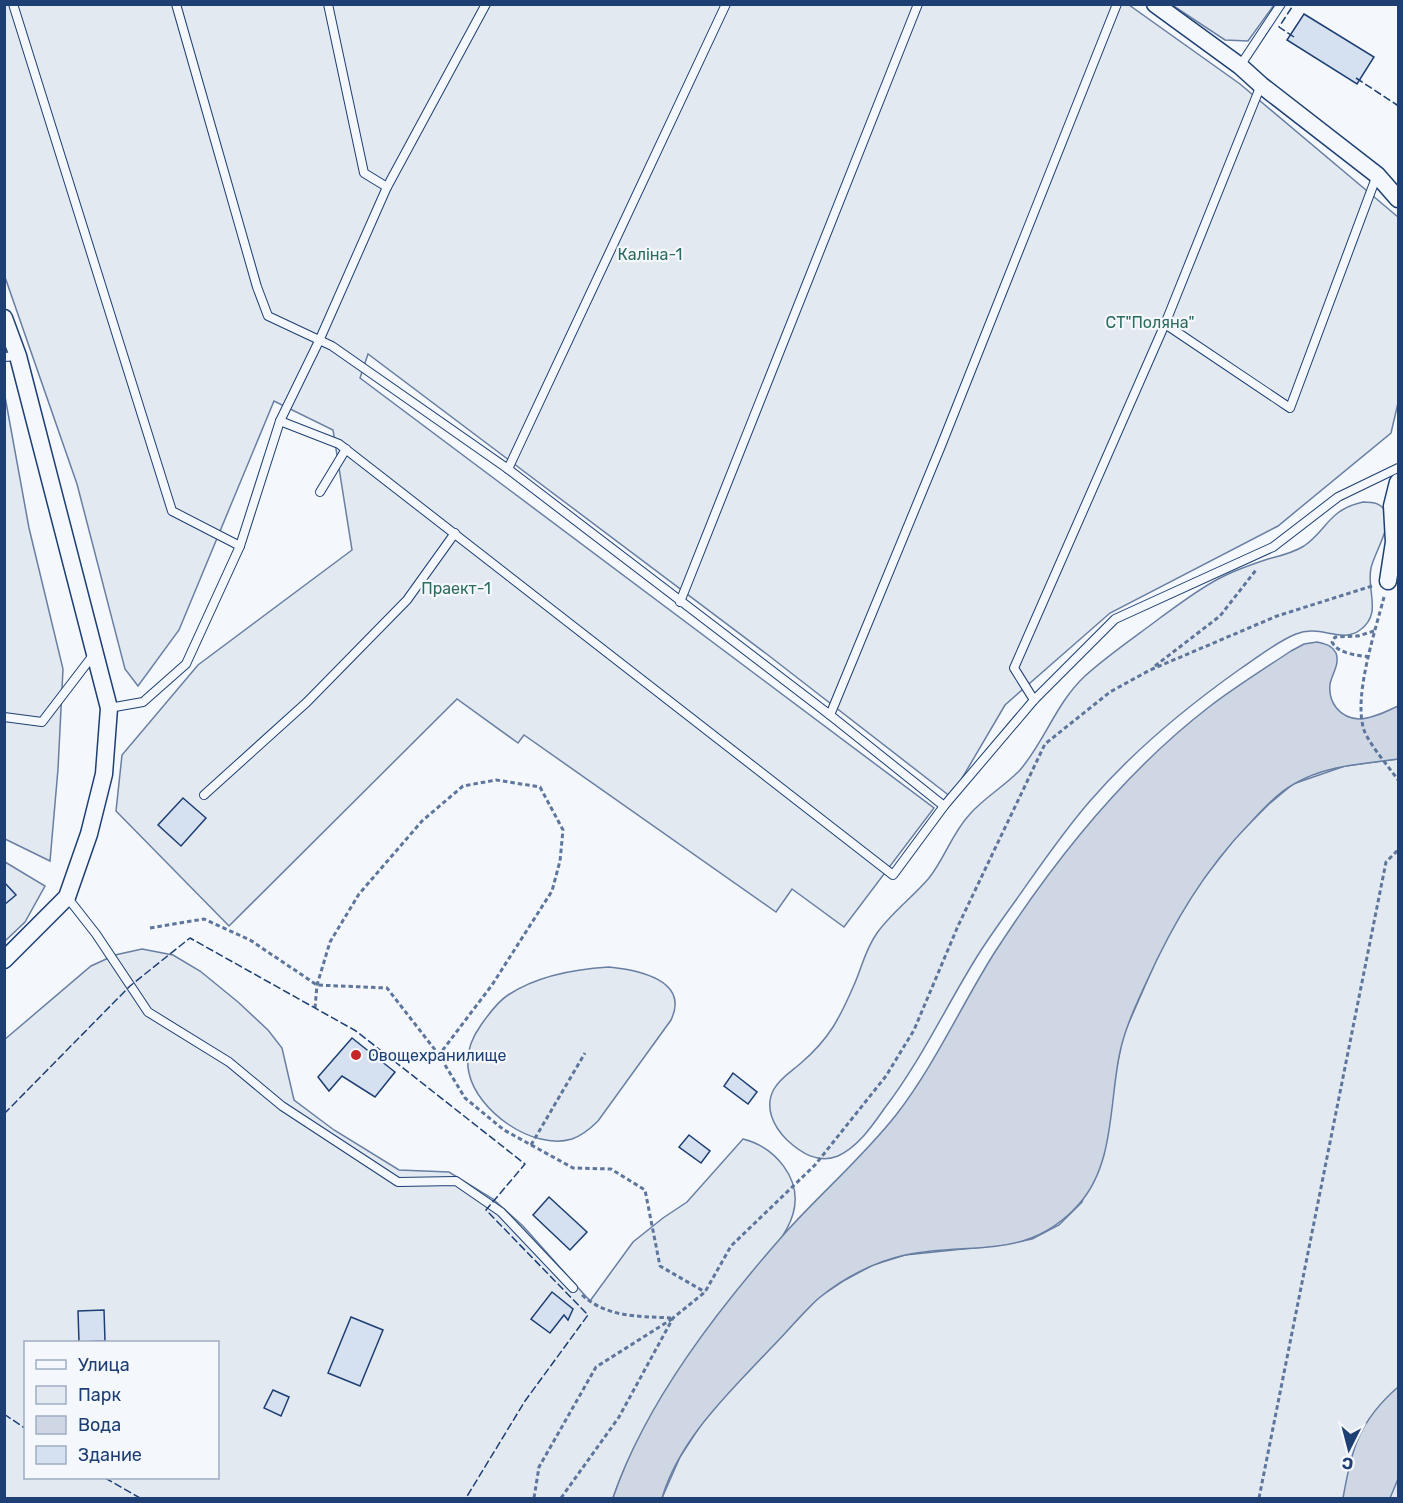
<svg xmlns="http://www.w3.org/2000/svg" width="1403" height="1503" viewBox="0 0 1403 1503" font-family="Rubik,sans-serif">
	<style>
		.green { fill: #e3e9f0; stroke: #687fa3; stroke-width: 1.5; fill-rule: evenodd }
		.water { fill: #cfd7e4; stroke: #687fa3; stroke-width: 1.5 }
		.building { fill: #d5e0f0; stroke: #1d3f73; stroke-width: 1.5 }
		.lines { fill: none; stroke-linecap: round; stroke-linejoin: round }
		.lane-casing { stroke: #1d3f73; stroke-width: 10 }
		.street-casing { stroke: #1d3f73; stroke-width: 19 }
		.path { stroke: #5e769c; stroke-width: 3; stroke-dasharray: 4.5 3; stroke-linecap: butt }
		.lane { stroke: #f4f7fb; stroke-width: 8 }
		.street { stroke: #f4f7fb; stroke-width: 16 }
		.fence { stroke: #1d3f73; stroke-width: 1.5; stroke-dasharray: 8 3; stroke-linecap: butt }
		.poi-dot { fill: #c62828; stroke: #f4f7fb; stroke-width: 2 }
		.labels { text-anchor: middle; dominant-baseline: central; stroke-width: 4.5; stroke-linejoin: round; paint-order: stroke }
		.park-label { font-size: 16px; fill: #2c6c60; stroke: #f4f7fb }
		.poi-label { font-size: 16px; fill: #1d3f73; stroke: #f4f7fb; text-anchor: start }
	</style>
	<rect width="100%" height="100%" fill="#f4f7fb"/>
	<g class="green">
		<polygon points="4,5 1129,5 1240,84 1398,217 1398,403 1391,433 1278,526 1110,613 1005,705 951,797 768,655 368,354 360,378 934,808 844,927 792,889 776,912 524,735 518,743 457,699 229,926 116,811 122,755 198,665 352,550 333,430 274,401 179,630 138,686 125,669 77,484 5,277"/>
		<polygon points="1172,5 1274,5 1248,41 1225,40"/>
		<polygon points="4,391 29,528 63,669 58,769 50,861 5,839"/>
		<path d="M 1363,502 C 1373,502 1383,503 1386,514 C 1391,528 1374,554 1371,568 C 1366,591 1383,613 1360,630 C 1342,644 1320,624 1296,634 C 1276,642 1258,657 1240,669 C 1185,708 1134,750 1090,801 C 1063,832 1040,866 1016,900 C 1003,918 990,936 978,955 C 946,1006 921,1061 884,1109 C 872,1126 858,1147 838,1156 C 818,1164 801,1153 787,1140 C 773,1126 764,1107 774,1089 C 780,1078 792,1071 801,1063 C 814,1052 824,1041 833,1027 C 841,1014 848,999 854,985 C 862,967 865,950 877,933 C 892,912 913,897 929,878 C 945,858 952,833 970,814 C 985,797 1005,786 1020,770 C 1045,741 1056,703 1085,676 C 1108,655 1135,637 1160,618 C 1181,603 1201,587 1224,576 C 1238,569 1253,564 1268,559 C 1280,556 1293,553 1304,546 C 1328,529 1328,510 1363,502 Z"/>
		<polygon points="1398,759 1398,1498 662,1498 680,1457 700,1426 724,1397 818,1298 845,1280 873,1265 905,1255 1002,1245 1032,1239 1059,1225 1082,1202 1111,1108 1115,1075 1123,1036 1165,940 1197,887 1236,837 1269,804 1293,784 1345,766"/>
		<polygon points="5,862 45,886 25,922 5,941"/>
		<path d="M 142,949 L 173,955 L 200,971 L 238,1002 L 268,1030 L 282,1048 L 294,1100 L 334,1130 L 399,1170 L 449,1172 L 493,1199 L 523,1226 L 590,1301 L 633,1242 L 663,1218 L 687,1202 L 743,1139 C 775,1147 803,1179 793,1214 C 785,1242 753,1272 735,1296 C 688,1359 638,1423 613,1498 L 5,1498 L 4,1040 L 91,966 L 115,955 ZM 26,1342 L 218,1342 L 218,1478 L 26,1478 Z"/>
		<path d="M 609,967 C 638,970 690,980 671,1020 L 598,1121 C 590,1129 583,1135 572,1139 C 533,1151 477,1111 469,1073 C 465,1056 471,1039 481,1025 C 488,1015 497,1002 508,995 C 537,976 575,969 609,967 Z"/>
	</g>
	<g class="water">
		<path d="M 1317,642 C 1325,644 1332,645 1336,653 C 1340,664 1332,674 1330,684 C 1328,703 1340,718 1359,719 C 1372,719 1387,711 1398,706 L 1398,759 C 1363,764 1326,765 1294,784 C 1278,793 1264,808 1251,822 C 1205,869 1173,923 1146,983 C 1136,1005 1125,1028 1120,1052 C 1109,1102 1115,1164 1079,1204 C 1028,1262 971,1241 905,1255 C 874,1262 843,1278 819,1298 C 802,1313 787,1332 771,1348 C 729,1393 680,1438 662,1498 L 613,1498 C 646,1401 719,1308 786,1232 C 822,1192 863,1157 896,1115 C 934,1066 960,1008 993,955 C 1052,863 1122,774 1209,707 C 1235,687 1264,669 1291,651 L 1304,644 Z"/>
		<path d="M 1398,1387 L 1398,1479 L 1390,1498 L 1343,1498 C 1352,1449 1358,1422 1398,1387 Z"/>
	</g>
	<g class="building">
		<polygon points="1304,14 1374,57 1357,84 1287,40"/>
		<polygon points="183,798 206,818 181,846 158,825"/>
		<polygon points="4,882 16,895 4,905"/>
		<polygon points="352,1038 395,1072 375,1097 342,1076 329,1091 318,1077"/>
		<polygon points="733,1073 757,1092 748,1104 724,1086"/>
		<polygon points="689,1135 710,1151 701,1163 679,1147"/>
		<polygon points="549,1197 587,1232 570,1250 533,1215"/>
		<polygon points="552,1292 573,1309 568,1320 564,1315 550,1333 531,1319"/>
		<polygon points="104,1310 105,1341 79,1342 78,1311"/>
		<polygon points="351,1317 383,1330 360,1386 328,1373"/>
		<polygon points="273,1390 289,1397 281,1416 264,1408"/>
	</g>
	<g class="lines">
		<defs>
			<g id="lane">
				<polyline points="13,4 172,511 240,546"/>
				<polyline points="176,4 257,287 268,316 332,346 508,469 830,715 944,806"/>
				<polyline points="328,4 364,173 387,187"/>
				<polyline points="1240,66 1281,4"/>
				<polyline points="1165,324 1290,408 1377,175"/>
				<polyline points="4,357 18,356"/>
				<polyline points="280,421 339,444 893,875 944,806 1034,700 1115,619 1273,547 1338,497 1398,468"/>
				<polyline points="508,469 726,4"/>
				<polyline points="320,492 346,449"/>
				<polyline points="680,602 918,4"/>
				<polyline points="1034,700 1014,668 1165,324 1261,85"/>
				<polyline points="109,708 143,702 186,664 240,546 280,421 319,341 387,187 486,4"/>
				<polyline points="830,715 941,446 1117,4"/>
				<polyline points="4,717 42,722 94,654"/>
				<polyline points="204,795 307,702 407,600 455,533"/>
				<polyline points="67,897 96,934 148,1012 229,1062 282,1106 398,1182 456,1181 501,1212 573,1288"/>
			</g>
			<g id="street">
				<polyline points="1155,4 1240,66 1261,85 1377,175 1398,199"/>
				<polyline points="4,318 18,356 109,708 104,774 89,834 67,897 4,960"/>
				<polyline points="1388,581 1394,542 1392,506 1398,482"/>
			</g>
		</defs>
		<use href="#lane" class="lane-casing"/>
		<use href="#street" class="street-casing"/>
		<g class="path">
			<path d="M 1384,597 C 1375,632 1353,697 1364,730 C 1369,744 1389,767 1398,780"/>
			<path d="M 1369,657 C 1357,655 1338,654 1332,642 L 1335,637 L 1358,636 L 1374,631"/>
			<polyline points="1155,666 1220,616 1256,570"/>
			<polyline points="150,928 204,919 250,940 317,985 387,988 439,1055 465,1098 504,1130 573,1168 611,1169 645,1190 660,1266 705,1292"/>
			<polyline points="315,1008 317,985 330,942 359,894 422,821 463,786 496,780 540,787 563,830 560,861 552,891 492,985 439,1055"/>
			<polyline points="531,1145 585,1053"/>
			<path d="M 582,1295 C 608,1318 638,1316 671,1318"/>
			<polyline points="534,1498 539,1467 596,1367 672,1319"/>
			<polyline points="561,1498 619,1417 673,1318 705,1292 731,1246 815,1165 886,1076 914,1030 958,926 1045,744 1110,692 1150,670 1277,616 1372,586"/>
			<polyline points="1259,1498 1386,862 1398,850"/>
		</g>
		<use href="#lane" class="lane"/>
		<use href="#street" class="street"/>
		<g class="fence">
			<polyline points="1294,37 1279,27 1294,4"/>
			<polyline points="1356,78 1397,105 1398,103"/>
			<polyline points="4,1114 130,986 190,938 356,1031 525,1164 486,1210 588,1315 525,1401 466,1498"/>
			<polyline points="4,1414 26,1429"/>
			<polyline points="105,1478 140,1498"/>
		</g>
	</g>
	<circle class="poi-dot" cx="356" cy="1055" r="6"/>
	<g class="labels">
		<g class="park-label">
			<text x="650" y="254">Каліна-1</text>
			<text x="1150" y="322">СТ"Поляна"</text>
			<text x="456" y="588">Праект-1</text>
		</g>
		<g class="poi-label">
			<text x="368" y="1055">Овощехранилище</text>
		</g>
	</g>
	<rect width="1403" height="1503" fill="none" stroke="#1d3f73" stroke-width="12"/>
	<rect x="24" y="1341" width="195" height="138" fill="#f4f7fb" stroke="#9eadc5" stroke-width="1.5"/>
	<rect x="36" y="1360" width="30" height="9" fill="#f4f7fb" stroke="#9eadc5" stroke-width="1.5"/>
	<text x="78" y="1371" font-size="18" fill="#1d3f73">Улица</text>
	<rect x="36" y="1386" width="30" height="18" fill="#e3e9f0" stroke="#9eadc5" stroke-width="1.5"/>
	<text x="78" y="1401" font-size="18" fill="#1d3f73">Парк</text>
	<rect x="36" y="1416" width="30" height="18" fill="#cfd7e4" stroke="#9eadc5" stroke-width="1.5"/>
	<text x="78" y="1431" font-size="18" fill="#1d3f73">Вода</text>
	<rect x="36" y="1446" width="30" height="18" fill="#d5e0f0" stroke="#9eadc5" stroke-width="1.5"/>
	<text x="78" y="1461" font-size="18" fill="#1d3f73">Здание</text>
	<g transform="translate(1349 1449) rotate(186)" stroke="#f4f7fb" stroke-width="4.5" paint-order="stroke">
	<path d="M0-4.5L10 22L0 15L-10 22Z" fill="#1d3f73"/>
	<text y="-9" font-size="16" font-weight="bold" text-anchor="middle" fill="#1d3f73">С</text>
	</g>
</svg>
